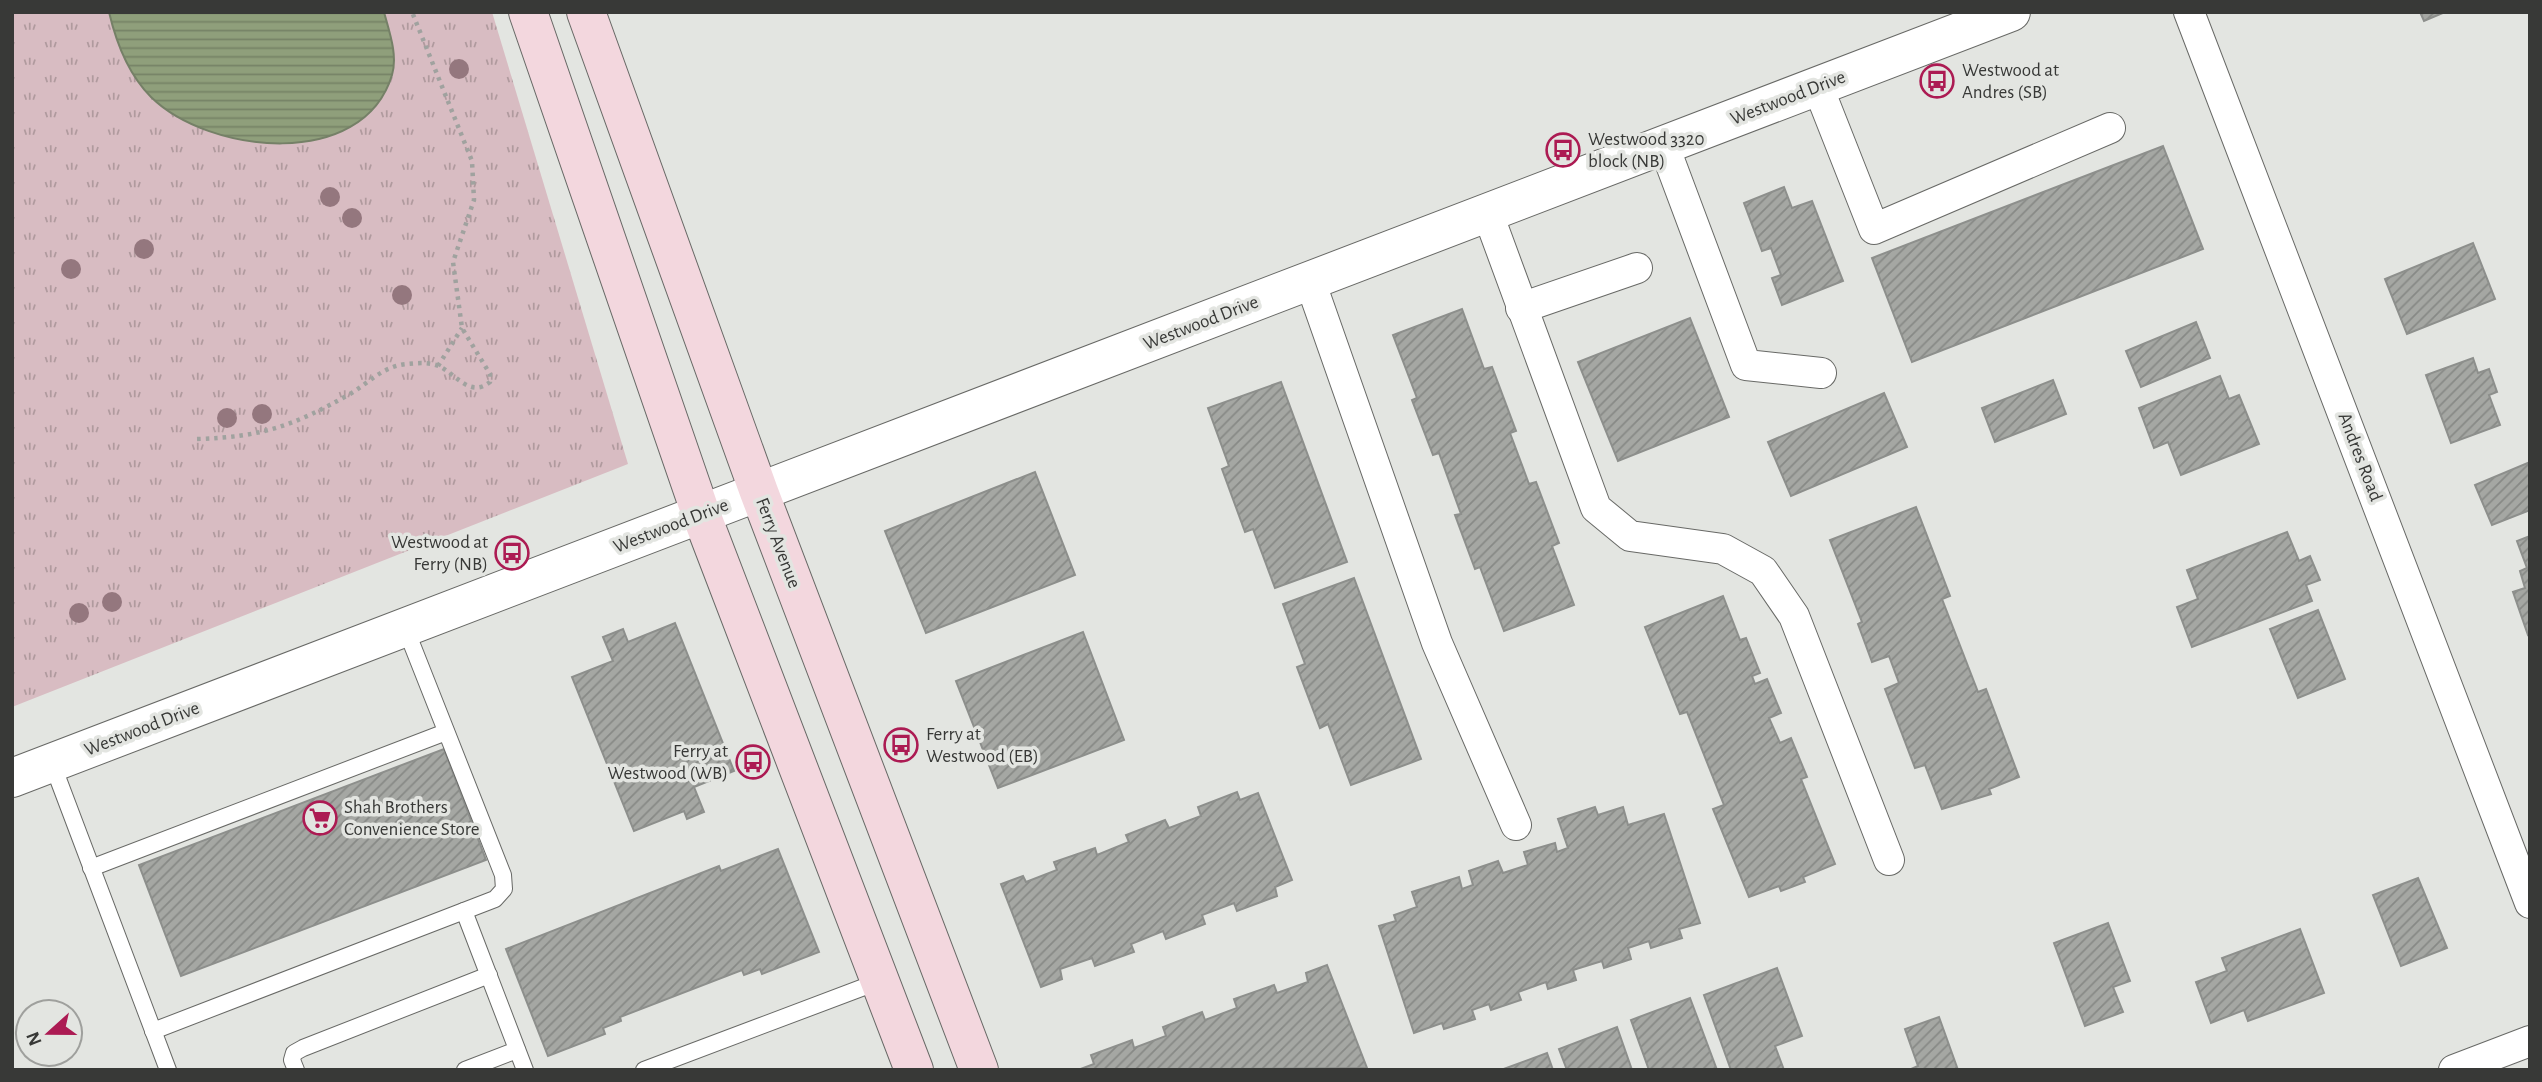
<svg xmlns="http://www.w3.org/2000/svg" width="2542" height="1082" viewBox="0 0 2542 1082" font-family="'Alegreya Sans',sans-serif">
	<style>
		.grass { fill: url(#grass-tufts) }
		.water { fill: url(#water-rules); stroke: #758067; stroke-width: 2 }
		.building { fill: url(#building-hatch); stroke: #8d8f8c; stroke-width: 2 }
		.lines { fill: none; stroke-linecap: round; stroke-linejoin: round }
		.service-casing { stroke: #686966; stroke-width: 18 }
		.minor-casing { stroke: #686966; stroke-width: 32 }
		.tertiary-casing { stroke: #686966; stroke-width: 40 }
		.secondary-casing { stroke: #686966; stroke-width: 40 }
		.path { stroke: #a0a29f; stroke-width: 4.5; stroke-dasharray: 3.5 5; stroke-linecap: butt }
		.service { stroke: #fff; stroke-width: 16 }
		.minor { stroke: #fff; stroke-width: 30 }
		.tertiary { stroke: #fff; stroke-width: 38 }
		.secondary { stroke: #f3d7de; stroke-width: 38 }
		.tree { fill: #94777e }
		.labels { text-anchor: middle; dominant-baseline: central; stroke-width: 7; stroke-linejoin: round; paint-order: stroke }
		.poi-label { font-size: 19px; fill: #383937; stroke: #e3e5e1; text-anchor: start }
		.street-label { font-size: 19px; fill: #383937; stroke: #e3e5e1 }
	</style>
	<defs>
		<pattern id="grass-tufts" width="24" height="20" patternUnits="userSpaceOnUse" patternTransform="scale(1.75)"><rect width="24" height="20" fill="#d8bcc2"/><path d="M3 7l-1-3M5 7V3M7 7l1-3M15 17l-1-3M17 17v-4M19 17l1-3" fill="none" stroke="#b09a9e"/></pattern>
		<pattern id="water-rules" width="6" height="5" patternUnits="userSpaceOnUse" patternTransform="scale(1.75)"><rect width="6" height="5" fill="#8f9f7b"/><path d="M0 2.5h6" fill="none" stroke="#768366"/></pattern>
		<pattern id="building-hatch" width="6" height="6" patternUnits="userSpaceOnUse" patternTransform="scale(1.75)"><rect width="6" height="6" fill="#a5a7a3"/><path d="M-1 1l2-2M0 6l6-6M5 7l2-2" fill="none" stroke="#878986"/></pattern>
	</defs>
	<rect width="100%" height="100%" fill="#e3e5e1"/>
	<polygon class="grass" points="12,12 492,12 628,464 12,707"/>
	<path class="water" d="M 109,12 L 384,12 C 389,31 398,55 392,75 C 363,171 209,154 151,97 C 129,75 116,42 109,12 Z"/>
	<g class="building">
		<polygon points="2420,12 2445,12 2424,21"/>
		<polygon points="2163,146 2203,249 1912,362 1872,258"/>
		<polygon points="1784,187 1792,208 1812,201 1843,281 1782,305 1772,278 1781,275 1771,248 1762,251 1744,203"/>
		<polygon points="2473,243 2495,299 2407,334 2385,279"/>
		<polygon points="1462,309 1484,369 1492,367 1516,431 1510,433 1529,484 1536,482 1559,543 1552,546 1574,605 1504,631 1480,567 1475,569 1455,515 1461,514 1439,453 1433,455 1412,400 1417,398 1393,335"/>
		<polygon points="1690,318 1729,417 1618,461 1578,362"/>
		<polygon points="2196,322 2210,358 2141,387 2126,351"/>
		<polygon points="2473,358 2478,373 2489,369 2497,392 2489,395 2500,425 2451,443 2426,375"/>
		<polygon points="2220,376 2229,399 2239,395 2259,444 2181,475 2168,442 2154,448 2139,408"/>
		<polygon points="2053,380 2066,414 1995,442 1982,408"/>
		<polygon points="1281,382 1347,562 1275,588 1253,529 1245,532 1222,469 1229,466 1208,408"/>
		<polygon points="1884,393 1907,447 1791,496 1768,442"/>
		<polygon points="2530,462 2530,510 2492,525 2475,485"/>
		<polygon points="1035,472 1075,575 926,633 885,531"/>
		<polygon points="1916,507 1950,596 1942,599 1978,692 1986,689 2019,777 1989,789 1991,794 1942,809 1925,765 1915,768 1885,689 1899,683 1889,656 1872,662 1858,624 1862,622 1830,540"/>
		<polygon points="2287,532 2299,561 2310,556 2320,580 2306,585 2312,601 2192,647 2177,607 2198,599 2187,570"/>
		<polygon points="2530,536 2530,634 2528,635 2513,592 2525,588 2520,571 2527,568 2517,541"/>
		<polygon points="1354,578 1421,759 1351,785 1328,724 1320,728 1297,667 1305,664 1283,604"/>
		<polygon points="1723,596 1740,640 1746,638 1760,673 1752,676 1755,684 1767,679 1781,713 1769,718 1780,743 1791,738 1807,777 1801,779 1835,864 1803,877 1805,882 1781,891 1779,886 1749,897 1713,809 1724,805 1687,712 1680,714 1645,627"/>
		<polygon points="2318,610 2345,679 2298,698 2270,629"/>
		<polygon points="675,623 734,771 694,787 704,812 687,819 684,811 634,831 572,677 613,661 603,637 623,629 628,642"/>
		<polygon points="1083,632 1124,740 998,788 956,681"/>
		<polygon points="444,749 486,860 181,976 139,865"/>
		<polygon points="1237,792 1240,800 1258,793 1292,880 1275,887 1277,896 1237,911 1234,903 1202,915 1205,924 1166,939 1163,931 1131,944 1134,952 1095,966 1092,958 1060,969 1062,979 1041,987 1001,884 1023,876 1026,882 1057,870 1054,862 1095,848 1097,855 1129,842 1126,835 1165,820 1169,828 1201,816 1198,807"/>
		<polygon points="1595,807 1598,815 1623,807 1628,825 1664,814 1700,923 1679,929 1682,938 1651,948 1649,941 1628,948 1631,959 1604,968 1602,961 1573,970 1576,980 1548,989 1546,982 1518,992 1521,1000 1491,1010 1489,1004 1472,1010 1475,1019 1444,1029 1442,1023 1414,1033 1379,926 1396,921 1394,915 1417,907 1412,892 1459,877 1462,889 1473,885 1469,871 1498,861 1503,873 1528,865 1524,852 1555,843 1557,852 1568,848 1558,819"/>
		<polygon points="778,849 819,952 762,974 760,969 744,975 742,970 620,1017 621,1021 603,1028 605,1034 548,1056 506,949 719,866 721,871"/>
		<polygon points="2418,878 2447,948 2401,966 2373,895"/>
		<polygon points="2108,923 2130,981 2113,987 2123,1012 2085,1026 2054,943"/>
		<polygon points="2300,929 2324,993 2248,1021 2244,1010 2211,1023 2196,982 2227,971 2222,958"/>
		<polygon points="1327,965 1367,1068 1078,1070 1094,1064 1091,1055 1132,1040 1134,1048 1166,1036 1163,1027 1202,1012 1205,1020 1237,1008 1234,999 1274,985 1277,993 1308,982 1306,973"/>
		<polygon points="1777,968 1802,1036 1775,1046 1784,1070 1731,1070 1704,995"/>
		<polygon points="1690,998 1717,1070 1649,1070 1631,1020"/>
		<polygon points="1939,1017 1958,1070 1909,1070 1918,1066 1905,1029"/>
		<polygon points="1617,1027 1632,1070 1567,1070 1559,1049"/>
		<polygon points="1547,1053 1553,1070 1501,1070"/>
	</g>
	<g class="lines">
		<defs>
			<g id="service">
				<polyline points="52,763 168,1070"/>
				<polyline points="91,868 446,732"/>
				<polyline points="464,911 525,1070"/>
				<polyline points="153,1031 495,899 504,889 503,875 405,627"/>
				<polyline points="296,1070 292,1060 294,1053 303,1048 489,975"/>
				<polyline points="465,1070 517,1050"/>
				<polyline points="644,1070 880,981"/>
			</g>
			<g id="minor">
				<polyline points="2189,12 2530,903"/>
				<polyline points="1818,87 1874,229 2110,128"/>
				<polyline points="1664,146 1746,365 1821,373"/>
				<polyline points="1488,214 1596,508 1630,536 1723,549 1763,571 1794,616 1889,860"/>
				<polyline points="1310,281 1437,643 1516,825"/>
				<polyline points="1521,308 1637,268"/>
				<polyline points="2454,1070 2530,1041"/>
			</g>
			<polyline id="tertiary" points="12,778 2011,12"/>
			<g id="secondary">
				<polyline points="528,12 701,514 914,1070"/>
				<polyline points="586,12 759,492 979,1070"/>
			</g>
		</defs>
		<use href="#service" class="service-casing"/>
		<use href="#minor" class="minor-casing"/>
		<use href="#tertiary" class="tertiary-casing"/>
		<use href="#secondary" class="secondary-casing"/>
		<g class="path">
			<polyline points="438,366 462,328"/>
			<path d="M 197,439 C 262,437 293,426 350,394 C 370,382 383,366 407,364 C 417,363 429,362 439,366 C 457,375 470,398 490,382 L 490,374 L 462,328 L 453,262 L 474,200 L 472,161 L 412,12"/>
		</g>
		<use href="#service" class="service"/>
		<use href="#minor" class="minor"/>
		<use href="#tertiary" class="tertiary"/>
		<use href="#secondary" class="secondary"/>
	</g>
	<g class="tree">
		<circle cx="459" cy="69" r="10"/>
		<circle cx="330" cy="197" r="10"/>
		<circle cx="352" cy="218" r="10"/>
		<circle cx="144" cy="249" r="10"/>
		<circle cx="71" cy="269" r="10"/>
		<circle cx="402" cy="295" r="10"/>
		<circle cx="262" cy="414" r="10"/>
		<circle cx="227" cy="418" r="10"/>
		<circle cx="112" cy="602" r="10"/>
		<circle cx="79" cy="613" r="10"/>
	</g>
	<defs>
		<symbol id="bus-ring" viewBox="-11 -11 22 22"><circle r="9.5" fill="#e3e5e1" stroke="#ac1b53" stroke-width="1.5"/><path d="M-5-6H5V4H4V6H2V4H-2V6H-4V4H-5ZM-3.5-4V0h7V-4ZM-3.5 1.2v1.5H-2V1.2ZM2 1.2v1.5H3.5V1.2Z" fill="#ac1b53"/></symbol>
		<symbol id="supermarket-ring" viewBox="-11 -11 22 22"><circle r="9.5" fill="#e3e5e1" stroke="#ac1b53" stroke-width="1.5"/><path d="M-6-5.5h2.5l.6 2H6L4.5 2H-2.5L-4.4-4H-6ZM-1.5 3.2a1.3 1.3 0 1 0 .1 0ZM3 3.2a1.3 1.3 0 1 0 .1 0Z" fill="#ac1b53"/></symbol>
	</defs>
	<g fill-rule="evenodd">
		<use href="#bus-ring" x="1918" y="62" width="38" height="38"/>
		<use href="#bus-ring" x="1544" y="131" width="38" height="38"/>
		<use href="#bus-ring" x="493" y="534" width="38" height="38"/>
		<use href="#bus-ring" x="882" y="726" width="38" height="38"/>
		<use href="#bus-ring" x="734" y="743" width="38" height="38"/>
		<use href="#supermarket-ring" x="301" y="799" width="38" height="38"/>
	</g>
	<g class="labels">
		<g class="poi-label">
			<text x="1962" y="70">Westwood at<tspan x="1962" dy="22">Andres (SB)</tspan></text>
			<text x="1588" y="139">Westwood 3320<tspan x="1588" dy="22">block (NB)</tspan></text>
			<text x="488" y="542" text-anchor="end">Westwood at<tspan x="488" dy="22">Ferry (NB)</tspan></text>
			<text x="926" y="734">Ferry at<tspan x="926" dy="22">Westwood (EB)</tspan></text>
			<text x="728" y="751" text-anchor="end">Ferry at<tspan x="728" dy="22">Westwood (WB)</tspan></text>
			<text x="344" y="807">Shah Brothers<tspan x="344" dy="22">Convenience Store</tspan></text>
		</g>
		<g class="street-label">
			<text transform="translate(1788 98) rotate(-21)">Westwood Drive</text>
			<text transform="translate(1201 323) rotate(-21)">Westwood Drive</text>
			<text transform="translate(2360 457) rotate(69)">Andres Road</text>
			<text transform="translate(671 526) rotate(-21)">Westwood Drive</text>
			<text transform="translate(778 543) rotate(69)">Ferry Avenue</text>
			<text transform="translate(142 729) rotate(-21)">Westwood Drive</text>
		</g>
	</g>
	<rect width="2542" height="1082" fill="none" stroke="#383937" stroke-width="28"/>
	<g transform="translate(49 1033) rotate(249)"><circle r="33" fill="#e3e5e1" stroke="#9fa09d" stroke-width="2"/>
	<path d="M0-5L12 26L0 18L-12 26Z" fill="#ac1b53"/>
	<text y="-10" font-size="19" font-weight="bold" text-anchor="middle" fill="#383937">N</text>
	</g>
</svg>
